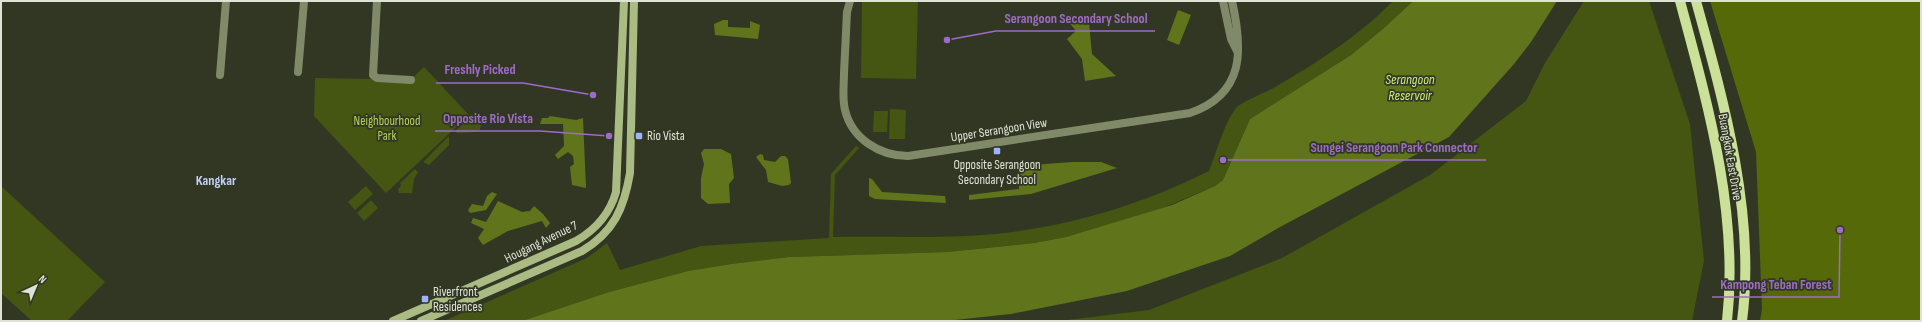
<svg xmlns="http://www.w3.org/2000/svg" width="1922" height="322" viewBox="0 0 1922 322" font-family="'Sofia Sans Condensed',sans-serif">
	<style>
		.green { fill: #455512 }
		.forest { fill: #556908 }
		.water { fill: #60741b }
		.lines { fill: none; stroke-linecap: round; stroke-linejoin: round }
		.minor { stroke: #808a68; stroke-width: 8 }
		.secondary { stroke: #aabb83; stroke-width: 8 }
		.primary { stroke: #cbe098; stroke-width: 10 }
		.poi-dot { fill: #9fb3fd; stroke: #313723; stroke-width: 1.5 }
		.labels { text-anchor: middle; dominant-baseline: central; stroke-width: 3.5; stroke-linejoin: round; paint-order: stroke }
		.park-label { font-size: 13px; fill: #b4d260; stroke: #313723 }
		.street-label { font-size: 13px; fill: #dee3d6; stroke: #313723 }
		.poi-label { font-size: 13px; fill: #dee3d6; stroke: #313723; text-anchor: start }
		.water-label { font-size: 14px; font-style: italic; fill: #ceed7b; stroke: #313723 }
		.neighbourhood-label { font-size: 14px; font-weight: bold; fill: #c2cff9; stroke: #313723 }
		.leader { fill: none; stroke: #9e6cc7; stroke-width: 1.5 }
		.callout-dot { fill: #9e6cc7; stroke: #313723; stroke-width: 1.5 }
		.callout-label { font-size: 14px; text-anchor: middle; font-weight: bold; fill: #9e6cc7; stroke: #313723; stroke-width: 3.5; stroke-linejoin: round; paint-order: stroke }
	</style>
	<rect width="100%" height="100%" fill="#313723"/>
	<g class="green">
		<polygon points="862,1 918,1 916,79 861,78"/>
		<path d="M 1393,1 L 1413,1 L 1384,28 L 1351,55 L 1250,119 L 1223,180 L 1215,186 L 1160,209 L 1066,237 L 1034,243 L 948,252 L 789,257 L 731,264 L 688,271 L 609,292 L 522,321 L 444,321 L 587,258 L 607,243 L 620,270 L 701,246 L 829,238 L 831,174 L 856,146 L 859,148 L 835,175 L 833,237 C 877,236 921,238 966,236 C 1051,232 1133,209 1209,171 C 1216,154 1225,120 1237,107 C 1242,102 1269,91 1277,86 C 1318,62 1360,35 1393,1 Z"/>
		<polygon points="1584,1 1649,1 1690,124 1704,261 1692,321 1059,321 1149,310 1282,258 1430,175 1526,101 1545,63"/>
		<polygon points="424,67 469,115 386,193 314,116 315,78 374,79 374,81 408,82"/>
		<polygon points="890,109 906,110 905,139 889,139"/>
		<polygon points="874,111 888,111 887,132 873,132"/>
		<polygon points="469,118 474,124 476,122 481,125 480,130 476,132 457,133 455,131"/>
		<polygon points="449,136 449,145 429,165 423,162"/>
		<polygon points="415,169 418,172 414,179 412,193 399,193 398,189 401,186 400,183"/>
		<polygon points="1,186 105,282 67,321 32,321 1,293"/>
		<polygon points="366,186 373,194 355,210 348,202"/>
		<polygon points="371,200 378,208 364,221 357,213"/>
	</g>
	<polygon class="forest" points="1710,1 1921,1 1921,321 1760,321 1762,309 1756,152"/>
	<g class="water">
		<polygon points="1413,1 1557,1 1531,42 1514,64 1449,137 1280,227 1230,256 1127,291 1011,314 945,321 522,321 609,292 688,271 731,264 789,257 948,252 1034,243 1066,237 1172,205 1215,186 1223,180 1250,119 1351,55 1384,28"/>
		<polygon points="1178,10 1191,15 1179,45 1167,40"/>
		<polygon points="1070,15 1074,15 1077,19 1085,19 1089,23 1092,54 1116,76 1085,81 1082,59 1067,39 1076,31 1068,21 1067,17"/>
		<polygon points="723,20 728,20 728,27 750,28 750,21 760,25 758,39 715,35 714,24"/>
		<polygon points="550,116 576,120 583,118 586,188 572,185 570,167 574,164 573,156 568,152 558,159 555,155 564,146 563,124 540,124 542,118 548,118"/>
		<polygon points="704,149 721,149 731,154 734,178 729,184 730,203 708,204 701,198 701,178 704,164 701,153"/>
		<polygon points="760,154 763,155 764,160 775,162 781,156 785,156 788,159 791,183 789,185 782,186 768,182 766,170 756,157"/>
		<polygon points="1072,162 1101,162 1117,168 1031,194 969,200 969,195 1019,189 1018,171 1032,169 1032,165"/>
		<polygon points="869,178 872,179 882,192 945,196 946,203 875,199 869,196"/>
		<polygon points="492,192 497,194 486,210 470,213 468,210 472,204 483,206 487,196"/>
		<polygon points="498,201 522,212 530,211 534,206 543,214 550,223 546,228 542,221 508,231 483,245 478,238 484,229 471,223 473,218 486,222"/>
	</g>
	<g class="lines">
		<g class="minor">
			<polyline points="377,1 373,75 377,78 411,80"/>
			<path d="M 850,1 L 847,12 C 846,32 845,53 844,73 C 844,85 842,98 845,110 C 852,139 880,156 908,156 L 1190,113 C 1245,94 1243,50 1232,1"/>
			<polyline points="1223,1 1231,39 1237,51"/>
			<polyline points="298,72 304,1"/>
			<polyline points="220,75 226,1"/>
		</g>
		<g class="secondary">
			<path d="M 393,321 L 576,241 C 595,230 610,213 616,192 L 624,1"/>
			<path d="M 421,321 L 582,251 C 614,232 624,208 630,173 L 634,1"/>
		</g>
		<g class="primary">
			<path d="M 1680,1 C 1708,105 1739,213 1727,321"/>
			<path d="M 1696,1 C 1724,102 1756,216 1742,321"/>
		</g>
	</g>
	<g class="poi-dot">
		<rect x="635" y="132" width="8" height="8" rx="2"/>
		<rect x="993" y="147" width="8" height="8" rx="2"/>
		<rect x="421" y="295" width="8" height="8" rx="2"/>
	</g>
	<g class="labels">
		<g class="park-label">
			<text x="387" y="121">Neighbourhood<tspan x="387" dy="15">Park</tspan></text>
		</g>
		<g class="street-label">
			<text transform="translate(999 130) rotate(-9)">Upper Serangoon View</text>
			<text transform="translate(1730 157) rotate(80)">Buangkok East Drive</text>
			<text transform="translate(541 242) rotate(-26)">Hougang Avenue 7</text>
		</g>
		<g class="poi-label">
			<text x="647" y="136">Rio Vista</text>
			<text x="997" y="165" text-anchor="middle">Opposite Serangoon<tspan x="997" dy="15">Secondary School</tspan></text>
			<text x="433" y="292">Riverfront<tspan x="433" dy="15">Residences</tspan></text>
		</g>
		<g class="water-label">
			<text x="1410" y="79">Serangoon<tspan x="1410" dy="16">Reservoir</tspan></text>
		</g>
		<g class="neighbourhood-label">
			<text x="216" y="180">Kangkar</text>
		</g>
	</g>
	<path class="leader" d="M947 40L996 31H1155M593 95L523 83H436M609 136L540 131H435M1223 160L1302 160H1486M1840 230L1839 297H1712"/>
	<g class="callout-dot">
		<circle cx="947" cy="40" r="4"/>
		<circle cx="593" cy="95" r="4"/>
		<circle cx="609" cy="136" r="4"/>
		<circle cx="1223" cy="160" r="4"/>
		<circle cx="1840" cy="230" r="4"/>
	</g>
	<g class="callout-label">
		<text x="1076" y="23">Serangoon Secondary School</text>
		<text x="480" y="74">Freshly Picked</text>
		<text x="488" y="123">Opposite Rio Vista</text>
		<text x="1394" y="152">Sungei Serangoon Park Connector</text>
		<text x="1776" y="289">Kampong Teban Forest</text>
	</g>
	<rect width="1922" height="322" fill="none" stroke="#dee3d6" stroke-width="4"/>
	<g transform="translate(36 286) rotate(44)" stroke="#313723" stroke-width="3" paint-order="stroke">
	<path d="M0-3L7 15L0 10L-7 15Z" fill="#dee3d6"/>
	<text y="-6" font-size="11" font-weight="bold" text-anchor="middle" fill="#dee3d6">N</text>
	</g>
</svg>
